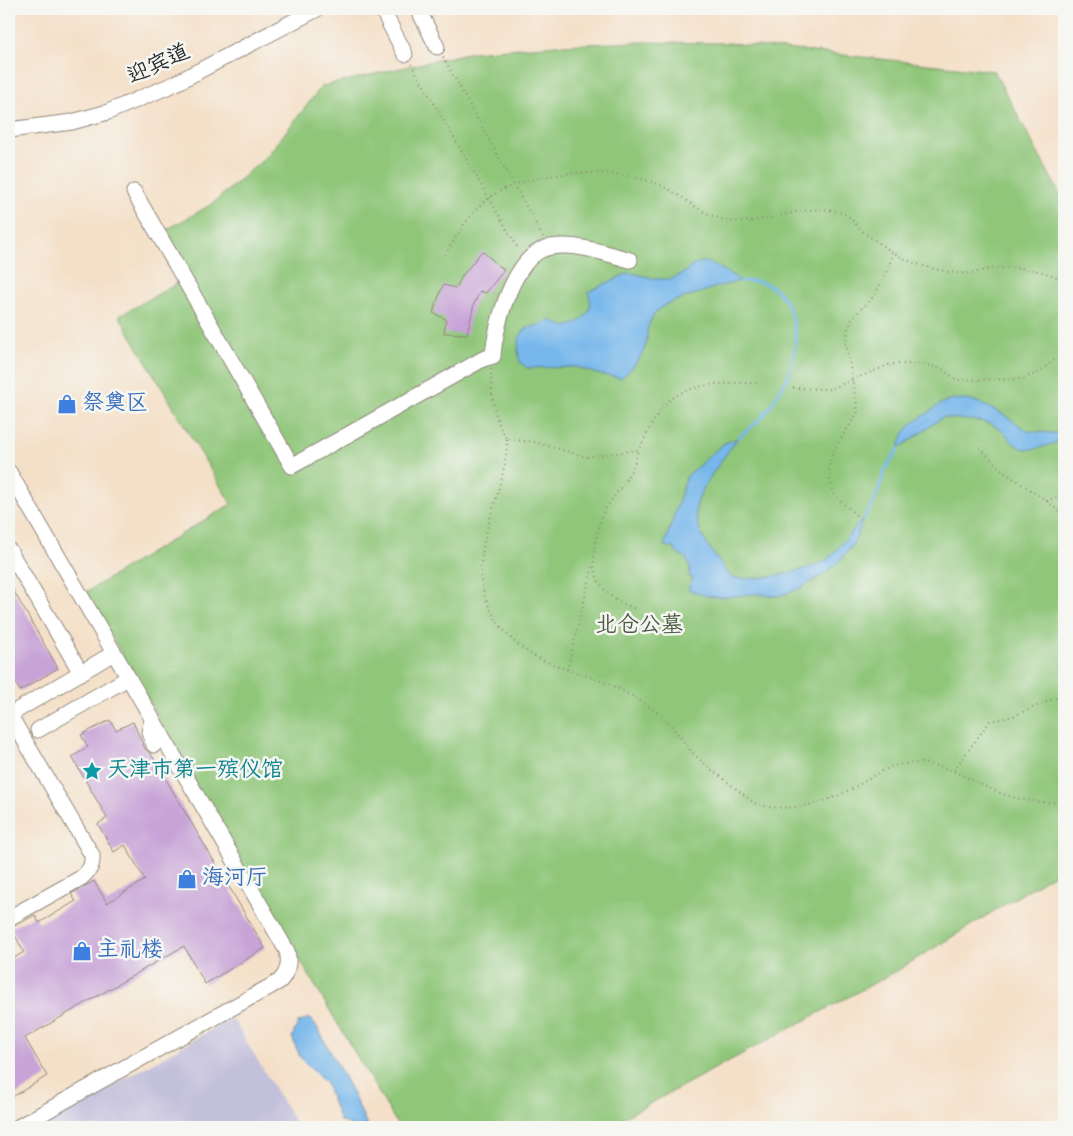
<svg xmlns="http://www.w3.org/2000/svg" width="1073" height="1136" viewBox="0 0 1073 1136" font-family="'Indie Flower','LXGW WenKai TC',sans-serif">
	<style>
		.industrial { fill: #c3c0db }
		.green { fill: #8fc679; stroke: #5d7852 }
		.water { fill: #77b7eb; stroke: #51718b }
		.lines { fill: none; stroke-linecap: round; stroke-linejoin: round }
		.stream { stroke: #77b7eb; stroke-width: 3 }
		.building { fill: #c7a3d7 }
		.minor-casing { stroke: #90867a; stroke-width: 17 }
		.path { stroke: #90867a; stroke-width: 2; stroke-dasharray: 1 4; stroke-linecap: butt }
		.minor { stroke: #fff; stroke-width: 15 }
		.labels { text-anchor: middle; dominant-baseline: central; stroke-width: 5; stroke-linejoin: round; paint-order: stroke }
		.street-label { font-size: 22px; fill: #2b2b2b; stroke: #f6f6f2 }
		.shop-label { font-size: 22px; fill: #366cbe; stroke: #f6f6f2; text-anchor: start }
		.park-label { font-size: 22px; fill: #495a42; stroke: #f6f6f2 }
		.culture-label { font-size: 22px; fill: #0d838f; stroke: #f6f6f2; text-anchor: start }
	</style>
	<rect width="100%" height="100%" fill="#f6f6f2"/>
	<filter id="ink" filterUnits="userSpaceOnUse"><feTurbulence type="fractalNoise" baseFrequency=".02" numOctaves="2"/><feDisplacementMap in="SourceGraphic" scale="10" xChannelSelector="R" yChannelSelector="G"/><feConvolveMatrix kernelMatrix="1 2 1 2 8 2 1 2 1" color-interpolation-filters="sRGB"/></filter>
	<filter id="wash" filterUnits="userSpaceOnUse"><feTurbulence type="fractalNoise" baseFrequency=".0096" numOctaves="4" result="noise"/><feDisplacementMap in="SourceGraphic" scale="20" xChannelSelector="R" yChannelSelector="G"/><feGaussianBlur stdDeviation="1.12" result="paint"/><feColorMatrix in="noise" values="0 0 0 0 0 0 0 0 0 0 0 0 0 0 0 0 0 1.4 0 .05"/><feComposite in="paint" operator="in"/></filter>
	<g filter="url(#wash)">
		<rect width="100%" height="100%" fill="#f4e0c8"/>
		<polygon class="industrial" points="232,1018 298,1127 40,1127"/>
		<polygon class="green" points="644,42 729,43 994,71 1064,202 1064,868 895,972 606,1127 399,1127 213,814 86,592 231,504 119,316 187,278 161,233 212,204 266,157 322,86 472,52 556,45"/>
		<g class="water">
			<path d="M 705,262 L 715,265 L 741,281 C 724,284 710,289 693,295 C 674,302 656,303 649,325 C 646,331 648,338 646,344 C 642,358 632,369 621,378 L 597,374 L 577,367 L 527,368 L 520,362 C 517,350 516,331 531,327 C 539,325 542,325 549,320 L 566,327 C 583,322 596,311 588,292 L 628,273 C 644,274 662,284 678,276 C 690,271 689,263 705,262 Z"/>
			<path d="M 952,399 L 975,401 L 1001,413 L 1028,431 L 1064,434 L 1064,440 C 1050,443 1030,456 1016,445 C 1008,439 1003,429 993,425 C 979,419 958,420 943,417 L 899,448 C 903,426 915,422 932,410 C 939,405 943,402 952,399 Z"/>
			<path d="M 738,438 C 726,455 692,496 696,516 C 699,538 718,560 731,577 C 753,582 807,572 826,560 C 834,555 855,527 863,519 C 860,527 858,537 853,544 C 838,567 809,587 782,595 C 773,598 761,593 752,594 C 727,597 712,601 688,589 L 693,578 L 689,577 L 690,568 L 686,558 L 675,552 L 675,548 L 664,546 L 687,476 L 723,444 Z"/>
			<polygon points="309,1018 317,1027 351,1090 368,1127 356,1127 340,1121 326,1084 300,1057 292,1037 298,1023"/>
		</g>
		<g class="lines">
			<g class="stream">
				<path d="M 738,438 C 746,431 757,423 764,415 C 775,400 790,378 793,360 C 799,334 793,290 760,282 C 754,281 747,281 741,281"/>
				<polyline points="863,519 874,502 886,468 899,448"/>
			</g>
		</g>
		<g id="blocks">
			<g class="building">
				<polygon points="482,251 504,270 486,293 480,291 474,304 467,334 444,333 446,319 433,313 443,285 456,288 462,276"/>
				<polygon points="9,583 58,668 20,691 9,671"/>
				<polygon points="110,720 116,730 133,722 145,749 151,754 265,948 205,984 184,946 25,1038 47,1076 9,1099 9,961 24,952 11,928 35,915 39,923 76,901 71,894 94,881 107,903 145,880 125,845 114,852 98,824 107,818 72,757 88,747 81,735"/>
			</g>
		</g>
	</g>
	<g filter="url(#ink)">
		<use href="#blocks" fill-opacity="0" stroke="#90867a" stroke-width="1"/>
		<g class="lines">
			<defs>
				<g id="minor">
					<polyline points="382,9 405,54"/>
					<polyline points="418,9 437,47"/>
					<polyline points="9,130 72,122 108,112 174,84 317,9"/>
					<path d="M 134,192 L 292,466 L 483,359 L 493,356 C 495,326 514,252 551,247 C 577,243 605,253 630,260"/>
					<path d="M 9,472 L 287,951 C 290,963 288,972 280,981 L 18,1127"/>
					<polyline points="9,550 81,673"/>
					<polyline points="9,715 114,653"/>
					<polyline points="152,720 149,732 154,745"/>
					<polyline points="38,730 128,678"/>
					<path d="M 9,918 L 81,878 C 89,871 93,866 92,855 L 9,714"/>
				</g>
			</defs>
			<use href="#minor" class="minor-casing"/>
			<g class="path">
				<polyline points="443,57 543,237"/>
				<polyline points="411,64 519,250"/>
				<path d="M 445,255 C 457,235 470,212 489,198 C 528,169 612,166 657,184 C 685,195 698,215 730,221 C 766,227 813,197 846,215 C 852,219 857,226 862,231 C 881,245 901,260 924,266 C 937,270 955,274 969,273 C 976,273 984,270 991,269 C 1015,266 1044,269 1064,281"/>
				<path d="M 491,369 C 491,392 493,420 507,439 L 535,442 L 586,457 L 638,450 C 647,436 653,419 663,407 C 684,381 728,383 758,383"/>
				<polyline points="793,388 830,389 891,364 922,364 942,369 956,380 1022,379 1041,371 1064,352"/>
				<path d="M 507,439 C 507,486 479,529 481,576 C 481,591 488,606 495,618 C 523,663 561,665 606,683 C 623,690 640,700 655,711 C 673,723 683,744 698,758 C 716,774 736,788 754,803 C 786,815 828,803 857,786 C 873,777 885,766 904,764 C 942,758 967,781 1001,793 C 1021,801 1042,803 1064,803"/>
				<polyline points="980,448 1004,472 1047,501 1064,494"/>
				<polyline points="1047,501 1064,516"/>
				<polyline points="856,515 834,495 830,481 829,467 832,453 858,412 846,343 848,329 853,317 875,295 888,269 893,253"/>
				<path d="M 634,608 C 600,597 589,574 596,540 C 598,530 600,518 605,510 C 618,489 633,475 638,450"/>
				<polyline points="567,670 593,565"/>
				<polyline points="954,770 990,721 1014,716 1064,694"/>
			</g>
			<use href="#minor" class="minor"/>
		</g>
	</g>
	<defs>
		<symbol id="shop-bare" viewBox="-9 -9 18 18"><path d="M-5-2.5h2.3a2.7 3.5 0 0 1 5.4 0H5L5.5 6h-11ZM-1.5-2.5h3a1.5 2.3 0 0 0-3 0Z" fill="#3f7fe0" stroke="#f6f6f2" stroke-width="2.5" paint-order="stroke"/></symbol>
		<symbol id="sight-bare" viewBox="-9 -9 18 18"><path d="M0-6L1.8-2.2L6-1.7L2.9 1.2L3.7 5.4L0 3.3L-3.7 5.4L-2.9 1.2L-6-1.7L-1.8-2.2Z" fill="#0f9aa8" stroke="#f6f6f2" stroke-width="2.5" paint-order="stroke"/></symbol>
	</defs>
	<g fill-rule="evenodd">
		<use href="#shop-bare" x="53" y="390" width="28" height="28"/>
		<use href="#sight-bare" x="78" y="757" width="28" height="28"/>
		<use href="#shop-bare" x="173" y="865" width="28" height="28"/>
		<use href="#shop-bare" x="68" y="937" width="28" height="28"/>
	</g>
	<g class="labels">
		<g class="street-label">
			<text transform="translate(159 65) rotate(-25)">迎宾道</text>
		</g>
		<g class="shop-label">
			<text x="82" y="404">祭奠区</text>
			<text x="202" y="879">海河厅</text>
			<text x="97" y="951">主礼楼</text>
		</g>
		<g class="park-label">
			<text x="639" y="626">北仓公墓</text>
		</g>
		<g class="culture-label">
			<text x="107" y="771">天津市第一殡仪馆</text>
		</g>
	</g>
	<rect width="1073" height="1136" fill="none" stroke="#f6f6f2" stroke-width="30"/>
</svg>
